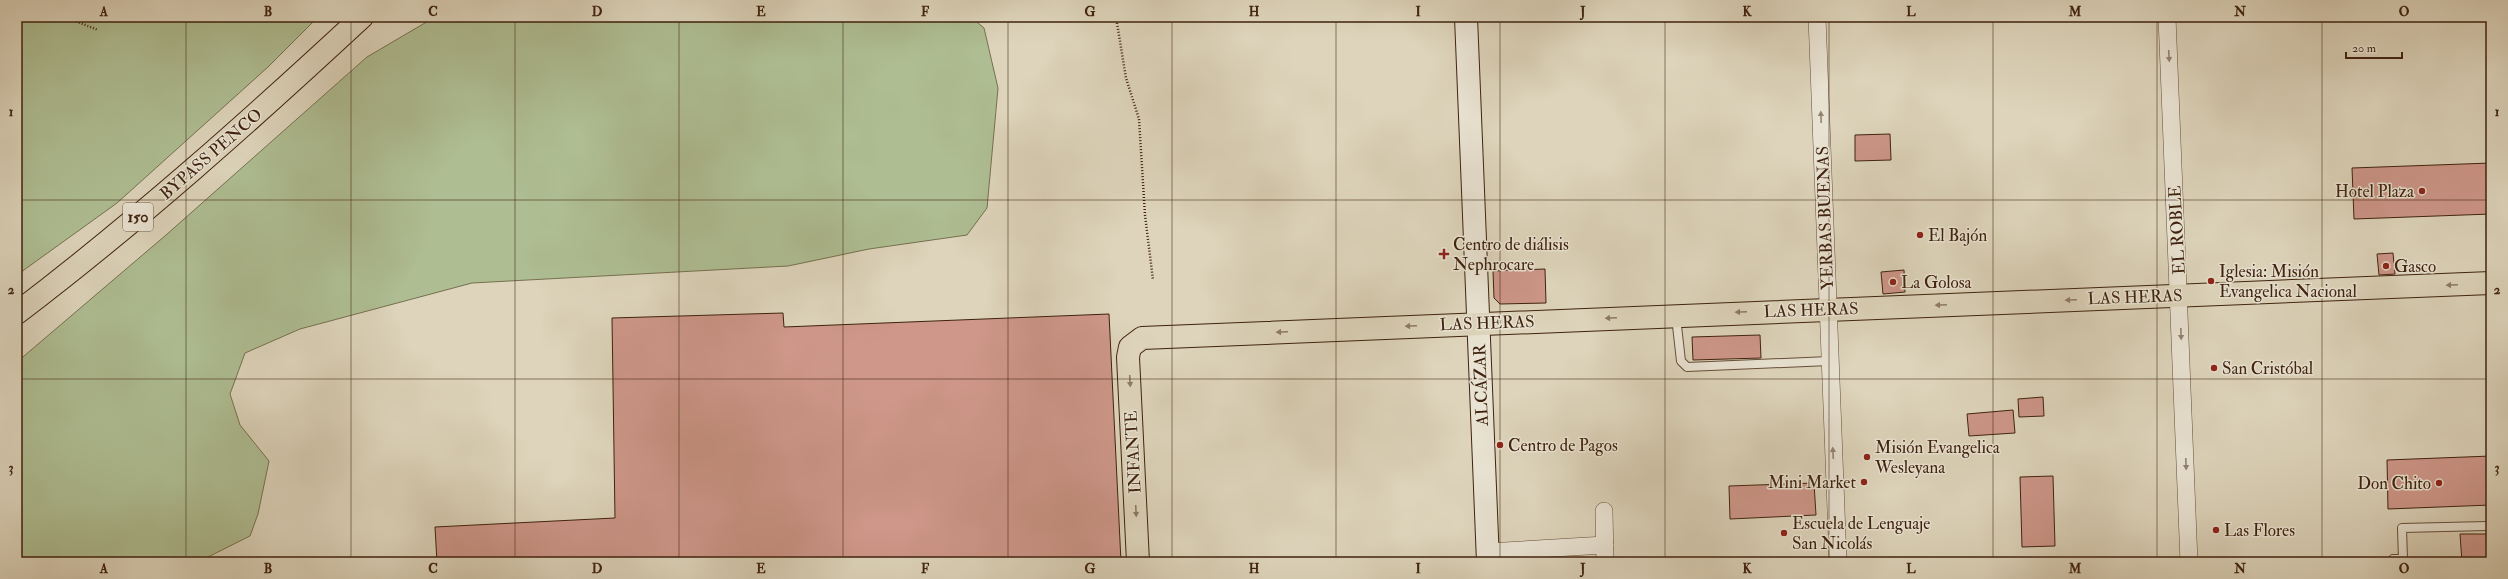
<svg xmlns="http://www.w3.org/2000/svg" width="2508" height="579" viewBox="0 0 2508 579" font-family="'IM FELL Double Pica',serif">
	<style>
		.green { fill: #aebd92; stroke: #767050 }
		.building { fill: #ce978a; stroke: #3f220e }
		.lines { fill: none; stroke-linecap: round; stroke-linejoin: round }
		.lane-casing { stroke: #664e39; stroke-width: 10 }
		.street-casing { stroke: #664e39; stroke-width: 18 }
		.secondary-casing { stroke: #3f220e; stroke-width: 24 }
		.primary-casing { stroke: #3f220e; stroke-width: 24 }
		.path { stroke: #3f220e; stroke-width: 2.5; stroke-dasharray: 1 2; stroke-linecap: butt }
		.lane { stroke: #e9e3d3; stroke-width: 8 }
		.street { stroke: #e9e3d3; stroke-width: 17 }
		.secondary { stroke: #e9e3d3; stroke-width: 22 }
		.primary { stroke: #ddd4bb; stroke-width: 22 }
		.oneway { fill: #948270 }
		.oneway2 { fill: #8e7b64 }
		.grid { fill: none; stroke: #3f220e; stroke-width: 1; stroke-opacity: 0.55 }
		.poi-dot { fill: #8f2418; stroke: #e9e3d3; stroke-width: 1.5 }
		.labels { text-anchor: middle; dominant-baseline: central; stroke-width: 3; stroke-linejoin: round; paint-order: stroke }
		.shield { fill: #e9e3d3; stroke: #725c49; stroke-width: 1 }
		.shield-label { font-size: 16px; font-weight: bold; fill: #3f220e }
		.street-label { font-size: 17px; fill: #3f220e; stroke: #e9e3d3 }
		.poi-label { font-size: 17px; fill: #3f220e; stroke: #e9e3d3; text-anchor: start }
		.neatline { fill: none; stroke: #3f220e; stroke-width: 1.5 }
		.grid-label { font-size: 13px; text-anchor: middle; font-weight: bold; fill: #3f220e }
	</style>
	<rect width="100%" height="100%" fill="#ddd4bb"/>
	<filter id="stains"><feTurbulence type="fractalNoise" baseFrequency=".005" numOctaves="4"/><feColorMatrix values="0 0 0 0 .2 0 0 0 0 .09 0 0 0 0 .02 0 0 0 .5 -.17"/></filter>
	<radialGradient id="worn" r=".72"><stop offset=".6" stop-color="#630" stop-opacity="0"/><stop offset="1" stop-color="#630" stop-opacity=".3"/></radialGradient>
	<g class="green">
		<polygon points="17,17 318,17 268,67 117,203 17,275"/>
		<polygon points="435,17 971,17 984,28 998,88 987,208 967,235 869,249 788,266 472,283 300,329 245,353 230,394 240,425 269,461 258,514 250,536 198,562 17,562 17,362 166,235 367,57"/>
	</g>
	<g class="building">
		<polygon points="1890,134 1891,160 1855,161 1855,135"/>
		<polygon points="2491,163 2491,214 2354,219 2352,168"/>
		<polygon points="2393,253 2395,274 2379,275 2377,254"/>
		<polygon points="1545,269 1546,303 1500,304 1494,298 1493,271"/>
		<polygon points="1904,270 1905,292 1883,294 1881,272"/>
		<polygon points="783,313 784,327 1109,314 1121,562 437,562 435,527 615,518 612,318"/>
		<polygon points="1760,335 1761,358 1693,360 1692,337"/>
		<polygon points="2043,397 2044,416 2019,417 2018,399"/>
		<polygon points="2013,410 2015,433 1969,436 1967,414"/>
		<polygon points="2491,456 2491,505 2388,509 2387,460"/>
		<polygon points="2053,476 2055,546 2022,547 2020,477"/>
		<polygon points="1814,483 1816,515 1730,519 1729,486"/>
		<polygon points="2460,534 2491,534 2491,562 2462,562"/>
	</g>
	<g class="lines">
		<defs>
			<g id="lane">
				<polyline points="1676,317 1681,361 1687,367 1829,361"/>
				<polyline points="2393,562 2393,559 2403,559 2402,528 2487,526"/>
			</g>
			<g id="street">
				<polyline points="1817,17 1838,562"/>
				<polyline points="2167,17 2189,562"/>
				<polyline points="1604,511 1605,562"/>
				<polyline points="1487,552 1605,545"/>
			</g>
			<polyline id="secondary" points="1466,17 1488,562"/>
			<g id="primary">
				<path d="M 17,313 C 138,221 251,120 362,17"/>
				<polyline points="1138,562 1128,357 1130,347 1142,338 2491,283"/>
			</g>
		</defs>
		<use href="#lane" class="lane-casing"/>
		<use href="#street" class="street-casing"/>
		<use href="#secondary" class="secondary-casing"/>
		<use href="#primary" class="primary-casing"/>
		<g class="path">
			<polyline points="65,17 98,30"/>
			<polyline points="1116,17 1126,78 1139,119 1145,215 1153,280"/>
		</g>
		<use href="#lane" class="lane"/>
		<use href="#street" class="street"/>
		<use href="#secondary" class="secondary"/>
		<use href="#primary" class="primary"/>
	</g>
	<defs><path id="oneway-solid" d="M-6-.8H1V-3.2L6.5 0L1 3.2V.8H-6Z"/></defs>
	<g class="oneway">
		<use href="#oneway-solid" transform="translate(2169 56) rotate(87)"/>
		<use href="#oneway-solid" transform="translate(1821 117) rotate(-92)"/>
		<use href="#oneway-solid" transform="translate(2181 334) rotate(88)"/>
		<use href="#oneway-solid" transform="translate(1833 453) rotate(-93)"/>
		<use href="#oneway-solid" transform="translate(2186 464) rotate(88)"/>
	</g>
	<g class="oneway2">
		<use href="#oneway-solid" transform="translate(2452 285) rotate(178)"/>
		<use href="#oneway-solid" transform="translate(2071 300) rotate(178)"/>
		<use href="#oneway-solid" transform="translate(1941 305) rotate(178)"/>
		<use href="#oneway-solid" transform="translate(1741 312) rotate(178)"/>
		<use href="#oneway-solid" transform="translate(1611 318) rotate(177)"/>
		<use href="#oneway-solid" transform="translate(1411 326) rotate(178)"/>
		<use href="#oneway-solid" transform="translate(1282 332) rotate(178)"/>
		<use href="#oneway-solid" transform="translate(1130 381) rotate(87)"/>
		<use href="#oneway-solid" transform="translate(1136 511) rotate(87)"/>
	</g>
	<path class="grid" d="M 186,17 L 186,562M 351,17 L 351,562M 515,17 L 515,562M 679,17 L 679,562M 843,17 L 843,562M 1008,17 L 1008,562M 1172,17 L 1172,562M 1336,17 L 1336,562M 1500,17 L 1500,562M 1665,17 L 1665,562M 1829,17 L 1829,562M 1993,17 L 1993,562M 2157,17 L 2157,562M 2322,17 L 2322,562M 17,200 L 2491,200M 17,379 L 2491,379"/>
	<g class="poi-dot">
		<circle cx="2422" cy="191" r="4"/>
		<circle cx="1920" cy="235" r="4"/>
		<path d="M1442 248h4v4h4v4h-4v4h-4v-4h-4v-4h4z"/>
		<circle cx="2386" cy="266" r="4"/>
		<circle cx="2211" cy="281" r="4"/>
		<circle cx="1893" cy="282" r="4"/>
		<circle cx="2214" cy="368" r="4"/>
		<circle cx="1500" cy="445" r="4"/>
		<circle cx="1867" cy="457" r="4"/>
		<circle cx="1864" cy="482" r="4"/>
		<circle cx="2439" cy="483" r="4"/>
		<circle cx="2216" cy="530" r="4"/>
		<circle cx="1784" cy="533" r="4"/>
	</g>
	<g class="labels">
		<rect class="shield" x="123" y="203" width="30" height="28" rx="3"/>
		<g class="shield-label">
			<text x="138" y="217">150</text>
		</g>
		<g class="street-label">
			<text transform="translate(211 154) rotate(-41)">BYPASS PENCO</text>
			<text transform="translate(1825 218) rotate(-92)">YERBAS BUENAS</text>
			<text transform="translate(2177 230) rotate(-93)">EL ROBLE</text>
			<text transform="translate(2135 297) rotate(-2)">LAS HERAS</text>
			<text transform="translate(1811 310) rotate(-2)">LAS HERAS</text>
			<text transform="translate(1487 323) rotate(-2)">LAS HERAS</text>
			<text transform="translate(1481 385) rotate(-92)">ALCÁZAR</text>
			<text transform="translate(1133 452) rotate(-93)">INFANTE</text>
		</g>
		<g class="poi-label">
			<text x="2414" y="191" text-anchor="end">Hotel Plaza</text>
			<text x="1928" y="235">El Bajón</text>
			<text x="1453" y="244">Centro de diálisis<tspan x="1453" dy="20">Nephrocare</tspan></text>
			<text x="2394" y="266">Gasco</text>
			<text x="2219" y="271">Iglesia: Misión<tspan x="2219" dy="20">Evangelica Nacional</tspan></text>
			<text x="1901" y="282">La Golosa</text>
			<text x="2222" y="368">San Cristóbal</text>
			<text x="1508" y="445">Centro de Pagos</text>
			<text x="1875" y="447">Misión Evangelica<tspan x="1875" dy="20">Wesleyana</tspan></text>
			<text x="1856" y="482" text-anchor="end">Mini Market</text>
			<text x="2431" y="483" text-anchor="end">Don Chito</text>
			<text x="1792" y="523">Escuela de Lenguaje<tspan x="1792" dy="20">San Nicolás</tspan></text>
			<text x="2224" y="530">Las Flores</text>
		</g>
	</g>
	<rect width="2508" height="579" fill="none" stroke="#ddd4bb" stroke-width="44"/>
	<path d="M2346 52v6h56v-6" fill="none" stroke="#3f220e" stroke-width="2"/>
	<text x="2352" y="52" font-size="12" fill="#3f220e" stroke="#e9e3d3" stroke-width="3" paint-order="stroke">20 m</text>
	<rect x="22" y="22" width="2464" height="535" class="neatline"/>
	<g class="grid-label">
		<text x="104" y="16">A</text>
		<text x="268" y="16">B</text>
		<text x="433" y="16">C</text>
		<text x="597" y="16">D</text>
		<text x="761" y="16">E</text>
		<text x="925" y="16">F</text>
		<text x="1090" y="16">G</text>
		<text x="1254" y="16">H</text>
		<text x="1418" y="16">I</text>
		<text x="1583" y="16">J</text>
		<text x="1747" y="16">K</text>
		<text x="1911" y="16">L</text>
		<text x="2075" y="16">M</text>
		<text x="2240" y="16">N</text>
		<text x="2404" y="16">O</text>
		<text x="11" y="116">1</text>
		<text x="2497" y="116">1</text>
		<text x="11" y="294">2</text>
		<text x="2497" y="294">2</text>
		<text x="11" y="472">3</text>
		<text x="2497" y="472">3</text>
		<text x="104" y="573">A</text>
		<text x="268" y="573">B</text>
		<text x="433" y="573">C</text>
		<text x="597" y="573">D</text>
		<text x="761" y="573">E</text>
		<text x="925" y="573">F</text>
		<text x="1090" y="573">G</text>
		<text x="1254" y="573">H</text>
		<text x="1418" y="573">I</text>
		<text x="1583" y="573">J</text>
		<text x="1747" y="573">K</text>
		<text x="1911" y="573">L</text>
		<text x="2075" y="573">M</text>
		<text x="2240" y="573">N</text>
		<text x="2404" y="573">O</text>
	</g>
	<rect width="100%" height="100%" filter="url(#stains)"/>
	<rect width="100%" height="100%" fill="url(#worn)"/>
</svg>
